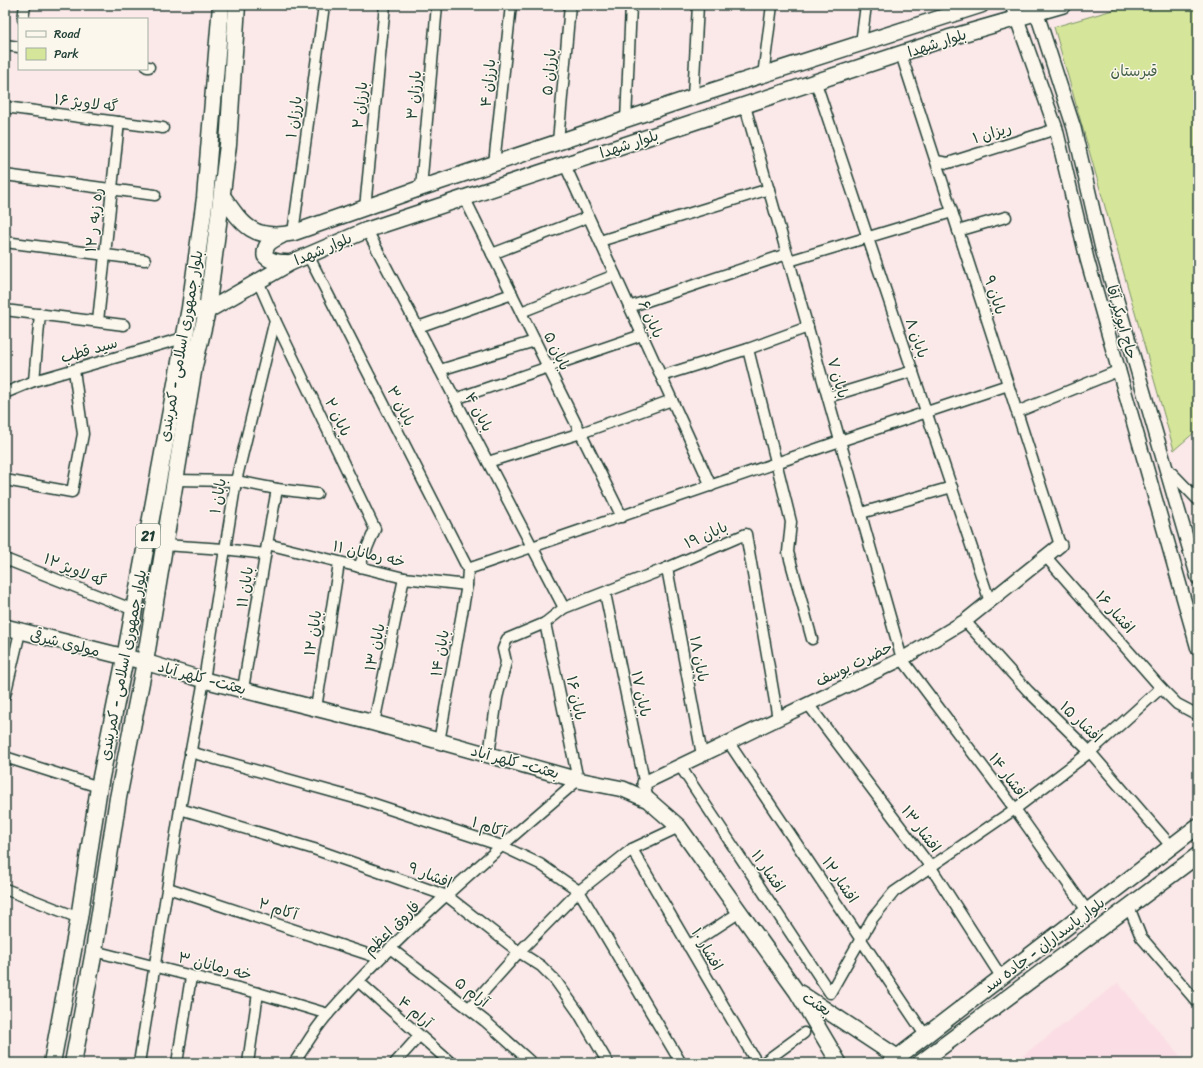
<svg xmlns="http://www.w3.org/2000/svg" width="1203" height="1068" viewBox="0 0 1203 1068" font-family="Sriracha,'Playpen Sans Arabic',sans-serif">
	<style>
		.built { fill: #fbdee5 }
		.green { fill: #d5e69a; stroke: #7a9267 }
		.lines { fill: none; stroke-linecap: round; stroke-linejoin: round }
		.minor-casing { stroke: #1f3d34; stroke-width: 13 }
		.tertiary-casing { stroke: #1f3d34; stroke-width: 16 }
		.secondary-casing { stroke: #1f3d34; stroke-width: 18 }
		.primary-casing { stroke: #1f3d34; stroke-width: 19 }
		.minor { stroke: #fbf7ec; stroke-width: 10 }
		.tertiary { stroke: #fbf7ec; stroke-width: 13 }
		.secondary { stroke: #fbf7ec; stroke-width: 15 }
		.primary { stroke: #fbf7ec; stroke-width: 16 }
		.labels { text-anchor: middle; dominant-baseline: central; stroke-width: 3; stroke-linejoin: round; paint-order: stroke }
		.shield { fill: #fbf7ec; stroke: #61756b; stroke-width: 1 }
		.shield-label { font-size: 14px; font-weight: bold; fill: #1f3d34 }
		.street-label { font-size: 15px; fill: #1f3d34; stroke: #fbf7ec }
		.park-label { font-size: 15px; fill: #435f48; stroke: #fbf7ec }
	</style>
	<rect width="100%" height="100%" fill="#fbe8e8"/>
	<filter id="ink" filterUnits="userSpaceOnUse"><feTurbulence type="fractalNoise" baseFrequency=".025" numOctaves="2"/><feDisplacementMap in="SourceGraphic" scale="8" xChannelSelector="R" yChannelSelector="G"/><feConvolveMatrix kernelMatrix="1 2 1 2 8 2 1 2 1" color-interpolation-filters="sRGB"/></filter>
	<g filter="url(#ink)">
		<polygon class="built" points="1118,983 1186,1063 1013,1063"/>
		<polygon class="green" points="1130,5 1198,5 1198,435 1195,432 1174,450 1054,27"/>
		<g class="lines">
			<defs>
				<g id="minor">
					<polyline points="23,19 25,5"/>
					<polyline points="861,43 866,5"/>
					<polyline points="5,45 19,47"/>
					<polyline points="901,54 1060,545"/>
					<polyline points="147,67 149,67"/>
					<polyline points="763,76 772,5"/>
					<polyline points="816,83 990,602"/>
					<polyline points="693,97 698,5"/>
					<polyline points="745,106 902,659 1015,809 1088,912"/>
					<polyline points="5,107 163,128"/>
					<polyline points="626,121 631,5"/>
					<polyline points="558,142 570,5"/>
					<polyline points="936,161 948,163 1056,129"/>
					<polyline points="494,164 511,5"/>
					<polyline points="565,165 711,486"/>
					<polyline points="5,175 155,195"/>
					<polyline points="421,188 437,5"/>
					<polyline points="465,199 622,517"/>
					<polyline points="365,208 385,5"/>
					<polyline points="367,230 564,608"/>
					<polyline points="958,231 1006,217"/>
					<polyline points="293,233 324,5"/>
					<polyline points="600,241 769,189"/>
					<polyline points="5,242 145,260"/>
					<polyline points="492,254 588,217"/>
					<polyline points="308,255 468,569"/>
					<polyline points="789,261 952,212"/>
					<polyline points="258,281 275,320 375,529 359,567"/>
					<polyline points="629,307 787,254"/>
					<polyline points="5,310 124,325"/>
					<polyline points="521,312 615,275"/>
					<polyline points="98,321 119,122"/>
					<polyline points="418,327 512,294"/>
					<polyline points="748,349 791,522 788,552 812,639"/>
					<polyline points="440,370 535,341"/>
					<polyline points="661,376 748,349 808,327"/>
					<polyline points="34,381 40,314"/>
					<polyline points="5,393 34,381 183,338"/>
					<polyline points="828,397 913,371"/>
					<polyline points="455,399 642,335"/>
					<polyline points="1017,412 1120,370"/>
					<polyline points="488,462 581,433 672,400"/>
					<polyline points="1166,467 1198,500"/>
					<polyline points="5,480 72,492 83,434 74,370"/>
					<polyline points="175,480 236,481 277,489 317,494"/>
					<polyline points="861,513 952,487"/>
					<polyline points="267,544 404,578 467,585"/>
					<polyline points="164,545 224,549 265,554"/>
					<polyline points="1046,557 1161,688"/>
					<polyline points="5,559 134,610"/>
					<polyline points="667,568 702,755"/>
					<polyline points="468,569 840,441 1008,385"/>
					<polyline points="605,593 648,800"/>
					<polyline points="965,621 1028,691 1090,752 1172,847"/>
					<polyline points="243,689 267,544 277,489"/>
					<polyline points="5,695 20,632"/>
					<polyline points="808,704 930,866 1002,978"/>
					<polyline points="316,708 339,563"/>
					<polyline points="374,723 404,578"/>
					<polyline points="439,742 467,585 468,569"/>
					<polyline points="729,743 925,1035"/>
					<polyline points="190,752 362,800 502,846 540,864 579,891 681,1063"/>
					<polyline points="489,755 497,698 506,662 503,649 507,639 545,623 564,608 667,568 746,534 778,719"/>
					<polyline points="5,757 99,787"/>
					<polyline points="680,766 830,993 872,919 894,892 1015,809 1090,752 1161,688 1177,704 1198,715"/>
					<polyline points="180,809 314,849 447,896 519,952 541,966 556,981 578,1012 608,1063"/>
					<polyline points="632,849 757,1063"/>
					<polyline points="168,888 379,958"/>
					<polyline points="5,889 79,918"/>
					<polyline points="1129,907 1141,937 1198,1003"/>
					<polyline points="688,946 740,912"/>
					<polyline points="390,948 485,1021 532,1063"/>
					<polyline points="94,951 258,993 328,1014"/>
					<polyline points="359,982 451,1063"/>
					<polyline points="469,1008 519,952 579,891 632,849 679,827"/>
					<polyline points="139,1063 180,809 204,680 236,481 275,320"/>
					<polyline points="177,1063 191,977"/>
					<polyline points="248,1063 258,993"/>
					<path d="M 294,1063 C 305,1047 315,1028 329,1013 C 404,928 492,854 578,780 L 545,623"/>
					<polyline points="395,1063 419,1036"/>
					<polyline points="763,1063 804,1033"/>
				</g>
				<g id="tertiary">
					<polyline points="1012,5 1056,129 1087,259 1198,649"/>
					<polyline points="1034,5 1074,128 1102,249 1198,578"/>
					<polyline points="644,783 902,659 965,621 1060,545"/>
				</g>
				<g id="secondary">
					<path d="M 222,195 C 243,226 254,241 293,233 L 421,188 L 693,97 L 981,5"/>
					<path d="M 281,236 C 271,241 264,244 265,256 C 272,263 281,262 290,263"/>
					<polyline points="196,309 207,311 290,263 367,230 948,38 1063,5"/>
					<polyline points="5,627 145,662 204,680 374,723 578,780 623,789 648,800 679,827 797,992 839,1063"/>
					<polyline points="800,993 897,1057 903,1063"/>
					<polyline points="890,1063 1198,826"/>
					<polyline points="920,1063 1198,855"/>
				</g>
				<g id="primary">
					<polyline points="52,1063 79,918 99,787 125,658 190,308 205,198 221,5"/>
					<polyline points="73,1063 94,951 118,798 145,662 194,366 207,311 228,145 237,5"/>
				</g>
			</defs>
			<use href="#minor" class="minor-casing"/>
			<use href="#tertiary" class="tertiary-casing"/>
			<use href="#secondary" class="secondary-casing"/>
			<use href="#primary" class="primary-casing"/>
			<use href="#minor" class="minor"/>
			<use href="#tertiary" class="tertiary"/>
			<use href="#secondary" class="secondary"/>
			<use href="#primary" class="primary"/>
		</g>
	</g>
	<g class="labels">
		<rect class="shield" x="136" y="524" width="24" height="24" rx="3"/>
		<g class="shield-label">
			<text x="148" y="536">21</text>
		</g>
		<g class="street-label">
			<text transform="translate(937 43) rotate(-18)">بلوار شهدا</text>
			<text transform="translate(549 72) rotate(-85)">بارزان ۵</text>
			<text transform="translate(488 83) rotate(-84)">بارزان ۴</text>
			<text transform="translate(414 95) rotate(-85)">بارزان ۳</text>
			<text transform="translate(86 103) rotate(7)">۱۶ گه لاویژ</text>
			<text transform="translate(360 105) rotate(-84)">بارزان ۲</text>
			<text transform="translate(294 117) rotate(-82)">بارزان ۱</text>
			<text transform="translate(992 133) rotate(-17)">ریزان ۱</text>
			<text transform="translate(629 144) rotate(-18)">بلوار شهدا</text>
			<text transform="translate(94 220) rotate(-84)">ره زبه ر ۱۲</text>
			<text transform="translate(323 249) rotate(-23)">بلوار شهدا</text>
			<text transform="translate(995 295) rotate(72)">بابان ۹</text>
			<text transform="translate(651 319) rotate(66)">بابان ۶</text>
			<text transform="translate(1122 322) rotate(74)">حاج ابوبکر آقا</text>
			<text transform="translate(917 338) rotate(71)">بابان ۸</text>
			<text transform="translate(181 346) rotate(-80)">بلوار جمهوری اسلامی - کمربندی</text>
			<text transform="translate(89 350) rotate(-16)">سید قطب</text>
			<text transform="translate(557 351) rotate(64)">بابان ۵</text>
			<text transform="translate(838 378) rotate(74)">بابان ۷</text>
			<text transform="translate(401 406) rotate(63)">بابان ۳</text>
			<text transform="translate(479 412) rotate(62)">بابان ۴</text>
			<text transform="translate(338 417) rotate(64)">بابان ۲</text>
			<text transform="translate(218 496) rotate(-80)">بابان ۱</text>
			<text transform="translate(706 535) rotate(-24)">بابان ۱۹</text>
			<text transform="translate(369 554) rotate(13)">خه رمانان ۱۱</text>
			<text transform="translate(75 570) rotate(22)">گه لاویژ ۱۲</text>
			<text transform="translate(245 587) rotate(-81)">بابان ۱۱</text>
			<text transform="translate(1115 612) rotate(49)">افشار ۱۶</text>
			<text transform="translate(313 633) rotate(-81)">بابان ۱۲</text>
			<text transform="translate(65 643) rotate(14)">مولوی شرقی</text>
			<text transform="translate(375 647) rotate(-78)">بابان ۱۳</text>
			<text transform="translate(440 653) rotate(-80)">بابان ۱۴</text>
			<text transform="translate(699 659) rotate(79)">بابان ۱۸</text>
			<text transform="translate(854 664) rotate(-26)">حضرت یوسف</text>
			<text transform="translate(123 665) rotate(-79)">بلوار جمهوری اسلامی - کمربندی</text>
			<text transform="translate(202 678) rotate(15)">بعثت- کلهر آباد</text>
			<text transform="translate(641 694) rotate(78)">بابان ۱۷</text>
			<text transform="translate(576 698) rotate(78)">بابان ۱۶</text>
			<text transform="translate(1081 722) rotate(44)">افشار ۱۵</text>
			<text transform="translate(515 762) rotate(15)">بعثت- کلهر آباد</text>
			<text transform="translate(1008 776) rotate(53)">افشار ۱۴</text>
			<text transform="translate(489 827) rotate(19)">آکام ۱</text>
			<text transform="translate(921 829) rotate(53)">افشار ۱۳</text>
			<text transform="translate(768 871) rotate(56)">افشار ۱۱</text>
			<text transform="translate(430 875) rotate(22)">افشار ۹</text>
			<text transform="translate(840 880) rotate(56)">افشار ۱۲</text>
			<text transform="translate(278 909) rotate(18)">آکام ۲</text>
			<text transform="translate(392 928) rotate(-44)">فاروق اعظم</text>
			<text transform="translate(1044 945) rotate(-37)">بلوار پاسداران - جاده سد</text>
			<text transform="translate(707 949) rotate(60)">افشار ۱۰</text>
			<text transform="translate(215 966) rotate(14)">خه رمانان ۳</text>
			<text transform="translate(472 992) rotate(38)">آرام ۵</text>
			<text transform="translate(817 1004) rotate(33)">بعثت</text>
			<text transform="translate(415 1012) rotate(41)">آرام ۴</text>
		</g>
		<g class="park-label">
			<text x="1134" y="71">قبرستان</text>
		</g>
	</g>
	<rect width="1203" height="1068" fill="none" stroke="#fbf7ec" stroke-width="20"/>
	<rect x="10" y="10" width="1183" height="1048" fill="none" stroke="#1f3d34" stroke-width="1.5" filter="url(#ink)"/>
	<rect x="18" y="18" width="130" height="52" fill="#fbf7ec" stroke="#a3ada2"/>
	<rect x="26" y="31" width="20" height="6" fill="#fbf7ec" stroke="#a3ada2"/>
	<text x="54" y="38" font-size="12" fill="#1f3d34">Road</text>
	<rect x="26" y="48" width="20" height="12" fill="#d5e69a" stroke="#a3ada2"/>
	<text x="54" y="58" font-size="12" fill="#1f3d34">Park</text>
</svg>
